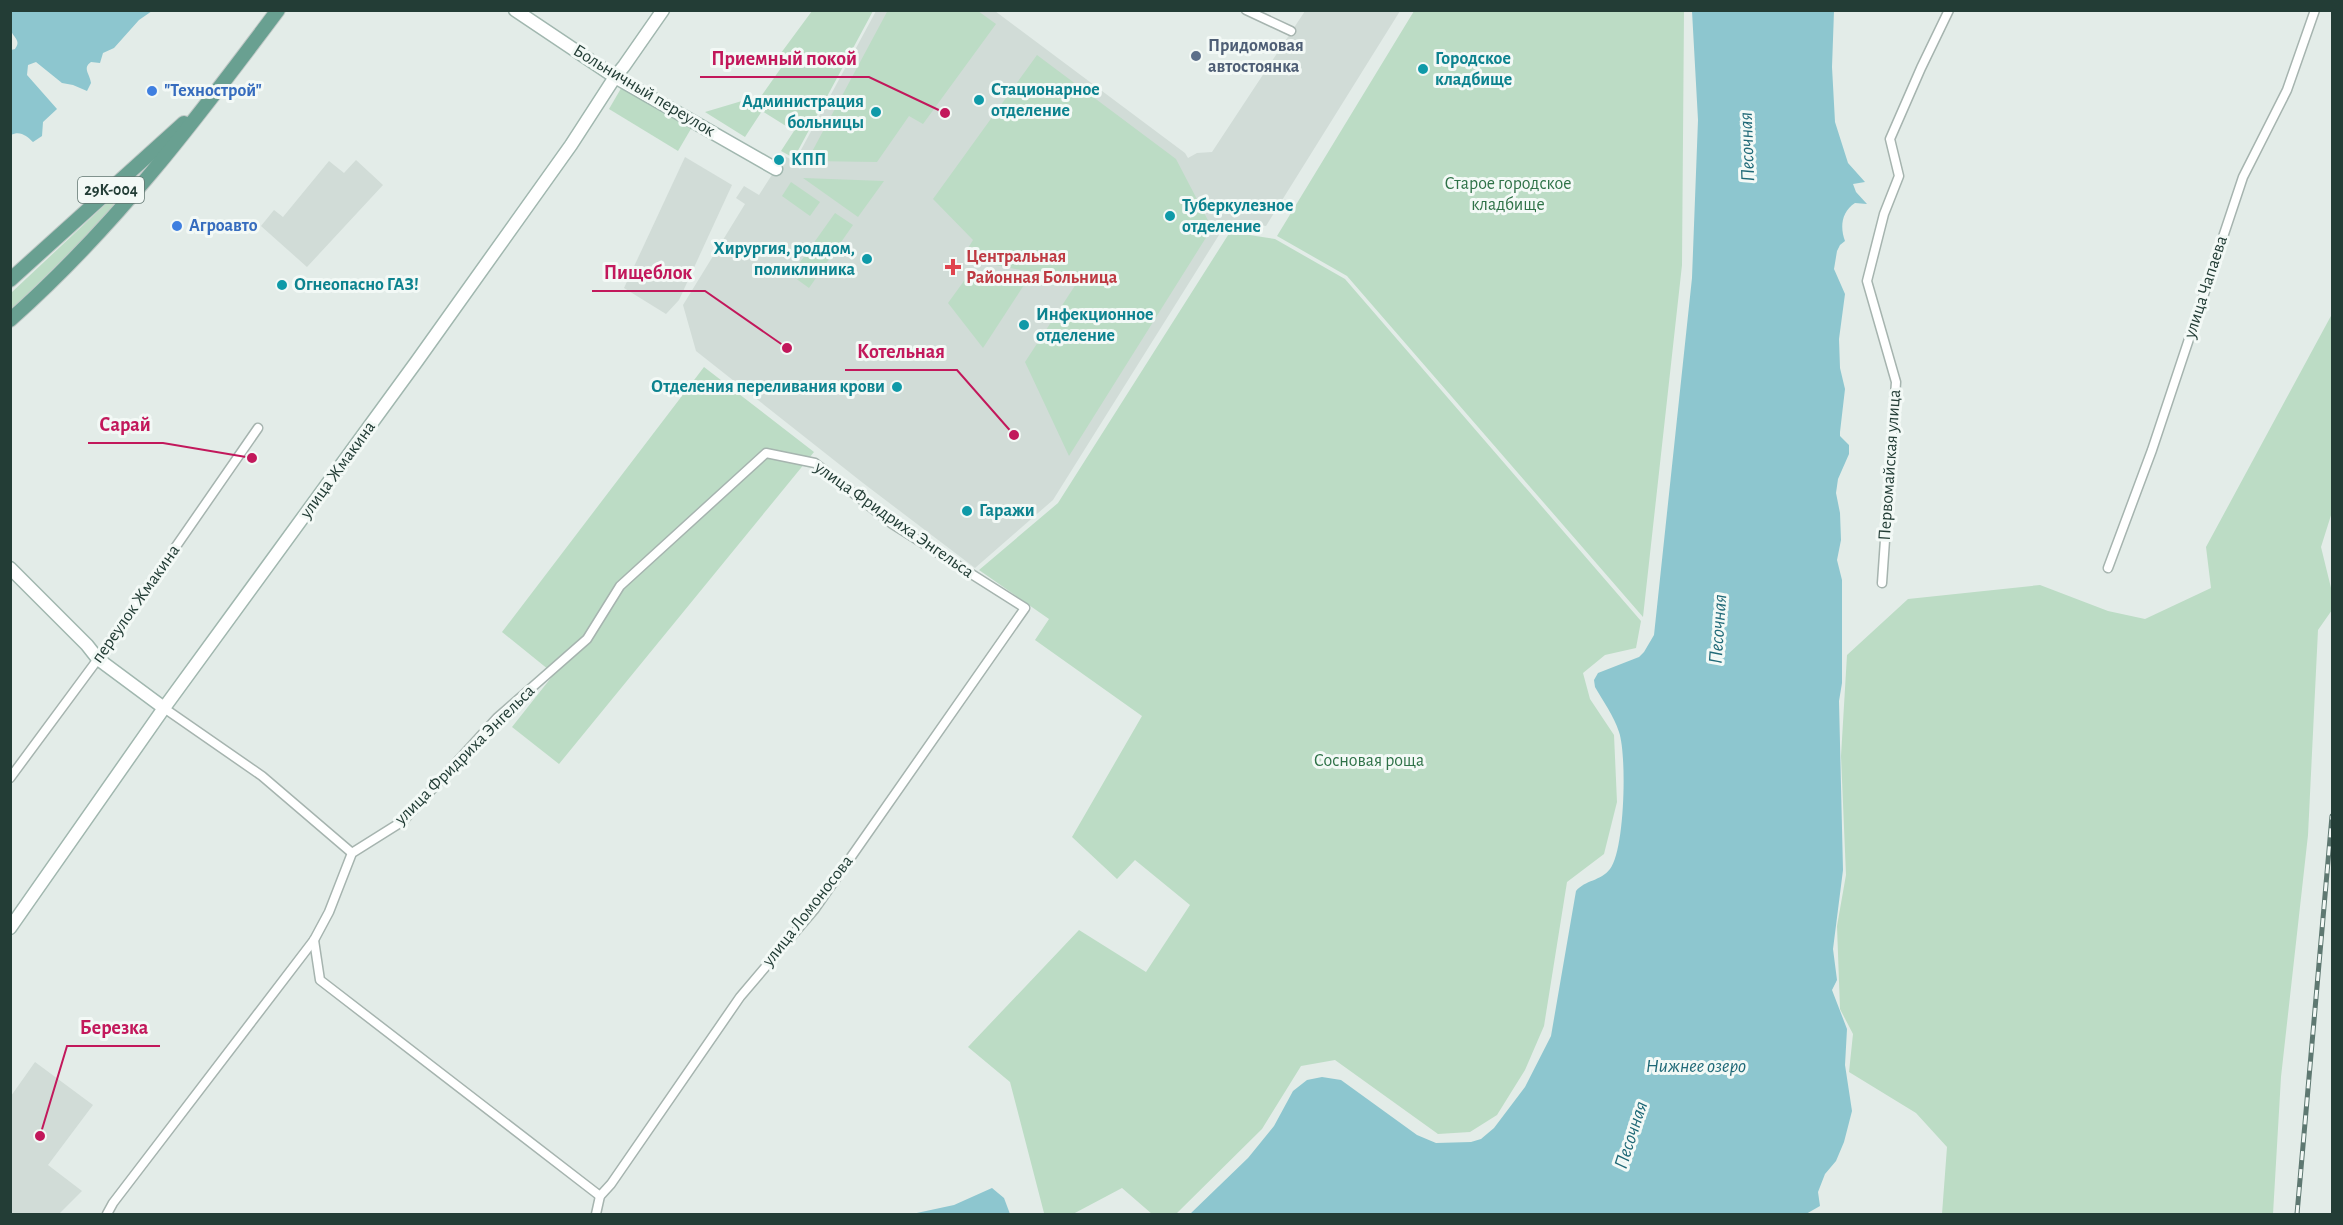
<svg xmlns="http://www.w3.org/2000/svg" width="2343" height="1225" viewBox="0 0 2343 1225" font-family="'Alegreya Sans',sans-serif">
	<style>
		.built { fill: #d1dcd7 }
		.green { fill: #bcdcc5 }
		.water { fill: #8dc6cf }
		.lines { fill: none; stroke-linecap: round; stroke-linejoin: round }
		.street-casing { stroke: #a6b4af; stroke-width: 11 }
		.secondary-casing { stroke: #a1b7af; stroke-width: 15 }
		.primary-casing { stroke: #c1c9c7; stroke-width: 16 }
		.street { stroke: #fff; stroke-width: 8 }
		.secondary { stroke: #fff; stroke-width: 12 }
		.primary { stroke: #69a091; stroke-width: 14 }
		.rail-casing { stroke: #5e7871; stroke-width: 5 }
		.rail { stroke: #f3f9f6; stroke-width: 3; stroke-dasharray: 9; stroke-linecap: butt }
		.service-dot { fill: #5c6f8a; stroke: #f3f9f6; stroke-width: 2 }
		.culture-dot { fill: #0f9aa8; stroke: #f3f9f6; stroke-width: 2 }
		.shop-dot { fill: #3f7fe0; stroke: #f3f9f6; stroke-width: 2 }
		.health-dot { fill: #e0444e; stroke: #f3f9f6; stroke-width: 2 }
		.labels { text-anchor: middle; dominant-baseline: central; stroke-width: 6; stroke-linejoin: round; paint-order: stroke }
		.shield { fill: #f3f9f6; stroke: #617570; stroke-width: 1.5 }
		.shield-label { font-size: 16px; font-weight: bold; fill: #233d36 }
		.service-label { font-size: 18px; font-weight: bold; fill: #4e5e75; stroke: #f3f9f6; text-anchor: start }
		.culture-label { font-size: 18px; font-weight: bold; fill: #0d838f; stroke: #f3f9f6; text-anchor: start }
		.shop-label { font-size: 18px; font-weight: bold; fill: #366cbe; stroke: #f3f9f6; text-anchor: start }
		.street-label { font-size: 18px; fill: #233d36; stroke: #f3f9f6 }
		.park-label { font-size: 18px; fill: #2f7248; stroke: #f3f9f6 }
		.health-label { font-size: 18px; font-weight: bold; fill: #be3a42; stroke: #f3f9f6; text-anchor: start }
		.water-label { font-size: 20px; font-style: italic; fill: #1f6977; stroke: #f3f9f6 }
		.leader { fill: none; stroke: #c2185b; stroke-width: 2 }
		.callout-dot { fill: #c2185b; stroke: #f3f9f6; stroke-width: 2 }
		.callout-label { font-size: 20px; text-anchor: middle; font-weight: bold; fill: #c2185b; stroke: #f3f9f6; stroke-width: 6; stroke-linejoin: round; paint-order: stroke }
	</style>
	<rect width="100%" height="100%" fill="#e3ece8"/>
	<g class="built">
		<polygon points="876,11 995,11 1185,153 1188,158 1197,153 1212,152 1305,11 1400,11 1266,226 1233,222 1224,227 1053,500 975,568 863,483 696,351 683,305 745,204 736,198 744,186 759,195 784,156 795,161"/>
		<polygon points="685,157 732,185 679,300 666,314 624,288"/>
		<polygon points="356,160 383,185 307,267 261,226 274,210 283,217 329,161 344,173"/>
		<polygon points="35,1062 93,1105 48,1165 82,1191 59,1214 11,1214 11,1096"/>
	</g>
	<g class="green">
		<polygon points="888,10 978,11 996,24 923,124 909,116 877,162 807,161"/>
		<polygon points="812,11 873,11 794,158 781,151 794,131 762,111 745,137 705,112 762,95 788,58 781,53"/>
		<polygon points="1414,11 1684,11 1682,265 1643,617 1347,276 1277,236"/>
		<polygon points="1037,55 1176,159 1212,228 1069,456 1025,362 1078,281 974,261 965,253 973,240 933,199"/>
		<polygon points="623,85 692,127 678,151 609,109"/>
		<polygon points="803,178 884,181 858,217"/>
		<polygon points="791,182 820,202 810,216 782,196"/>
		<polygon points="110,200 116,207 11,310 11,293"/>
		<polygon points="835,213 853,225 809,288 791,275"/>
		<polygon points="1230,232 1275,239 1345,279 1641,621 1636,648 1605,655 1583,673 1590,699 1614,735 1617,802 1604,854 1567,882 1544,1026 1525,1070 1497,1115 1470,1132 1438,1134 1335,1060 1301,1066 1262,1129 1176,1214 1152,1214 1122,1188 1073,1214 1048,1214 1044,1213 1010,1082 968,1047 1079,930 1146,972 1190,905 1135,860 1117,879 1072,837 1142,716 1035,640 1049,619 979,570 1058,503"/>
		<polygon points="969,274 1024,285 983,348 948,303"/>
		<polygon points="2332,314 2332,512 2321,547 2332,592 2332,610 2318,630 2308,835 2281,1077 2273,1214 1942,1214 1947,1147 1916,1113 1849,1072 1853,1034 1840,1009 1837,926 1846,875 1841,756 1847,655 1908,599 2040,585 2108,611 2145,619 2211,588 2206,547"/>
		<polygon points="704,367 814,452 559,764 512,727 554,674 502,632"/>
	</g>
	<g class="water">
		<path d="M 11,10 L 152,10 L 152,11 L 139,20 L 114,48 L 103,53 L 100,63 L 91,62 C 82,68 90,74 91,83 L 87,91 L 73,85 L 62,83 L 36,62 L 28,65 L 27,75 L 57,109 L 43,122 L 42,136 L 33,142 C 27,136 20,130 11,135 L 11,50 L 15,49 C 21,41 15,39 11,31 C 9,26 10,17 11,10 Z"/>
		<path d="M 1692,11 L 1834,11 L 1832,67 L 1835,122 L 1848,163 L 1865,182 L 1853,184 L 1856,192 L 1867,204 L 1855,203 C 1841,212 1840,228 1845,241 L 1840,245 L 1837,251 L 1834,269 L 1845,294 L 1839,339 L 1840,368 L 1845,389 L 1840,432 L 1840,436 L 1849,445 L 1849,454 L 1838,479 L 1836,493 L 1840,513 L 1841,540 L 1837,560 L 1842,580 L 1842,683 L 1839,701 L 1843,870 L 1833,949 L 1837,980 L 1832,990 L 1847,1029 L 1845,1065 L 1852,1111 L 1844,1142 L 1836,1161 L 1825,1174 L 1818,1192 L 1820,1206 L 1806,1214 L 1190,1214 L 1248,1158 L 1274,1126 L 1293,1091 L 1307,1080 L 1322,1077 L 1341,1080 L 1417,1135 L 1436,1143 L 1471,1142 L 1481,1139 L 1494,1128 L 1525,1087 L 1551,1036 L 1576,891 C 1585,880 1601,881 1610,869 C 1625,850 1627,755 1619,732 C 1614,716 1603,701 1595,687 L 1594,680 L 1598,673 L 1639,657 L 1644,652 L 1654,635 L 1692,278 L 1698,120 Z"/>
		<polygon points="992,1188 1004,1198 1010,1214 912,1214 954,1205"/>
	</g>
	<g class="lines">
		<defs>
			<g id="street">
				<polyline points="1246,10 1291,31"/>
				<polyline points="2108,568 2152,450 2243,177 2287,90 2315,10"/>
				<polyline points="1882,583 1896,382 1867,281 1884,214 1899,176 1890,139 1921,68 1949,10"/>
				<polyline points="164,708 262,776 352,853"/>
				<polyline points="10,778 98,659 258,428"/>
				<polyline points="314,940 320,980 600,1196"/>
				<polyline points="107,1214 113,1203 314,940 329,912 352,853 403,821 497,718 587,639 620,586 766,453 815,463 891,523 1025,608 814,910 740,997 611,1184 600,1196 596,1214"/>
			</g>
			<g id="secondary">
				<polyline points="515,10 615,77 776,169"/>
				<polyline points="10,568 87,645 98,659 164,708"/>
				<polyline points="10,928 164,708 417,361 571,145 615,77 624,66 663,10"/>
			</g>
			<g id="primary">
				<polyline points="10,280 184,123"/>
				<path d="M 10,320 C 114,228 195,121 278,10"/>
			</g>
		</defs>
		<use href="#street" class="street-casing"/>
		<use href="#secondary" class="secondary-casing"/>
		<use href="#primary" class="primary-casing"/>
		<use href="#street" class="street"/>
		<use href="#secondary" class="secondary"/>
		<use href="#primary" class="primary"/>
		<defs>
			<polyline id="rail" points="2297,1214 2332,816"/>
		</defs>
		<use href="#rail" class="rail-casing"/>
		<use href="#rail" class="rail"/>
	</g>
	<circle class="service-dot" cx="1196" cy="56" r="6"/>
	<g class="culture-dot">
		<circle cx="1423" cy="69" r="6"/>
		<circle cx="979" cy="100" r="6"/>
		<circle cx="876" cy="112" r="6"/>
		<circle cx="779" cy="160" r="6"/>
		<circle cx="1170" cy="216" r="6"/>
		<circle cx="867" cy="259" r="6"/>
		<circle cx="282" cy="285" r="6"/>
		<circle cx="1024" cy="325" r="6"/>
		<circle cx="897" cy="387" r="6"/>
		<circle cx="967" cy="511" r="6"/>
	</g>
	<g class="shop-dot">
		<circle cx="152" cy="91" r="6"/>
		<circle cx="177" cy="226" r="6"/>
	</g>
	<path class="health-dot" d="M950 258h6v6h6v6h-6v6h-6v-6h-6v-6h6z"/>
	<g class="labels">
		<rect class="shield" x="78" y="177" width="66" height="26" rx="4.5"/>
		<g class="shield-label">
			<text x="111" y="190">29К-004</text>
		</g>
		<g class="service-label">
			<text x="1208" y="46">Придомовая<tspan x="1208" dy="21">автостоянка</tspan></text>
		</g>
		<g class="culture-label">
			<text x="1435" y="59">Городское<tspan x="1435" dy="21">кладбище</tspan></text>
			<text x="991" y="90">Стационарное<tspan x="991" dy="21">отделение</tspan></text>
			<text x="864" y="102" text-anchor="end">Администрация<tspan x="864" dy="21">больницы</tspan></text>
			<text x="791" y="160">КПП</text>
			<text x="1182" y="206">Туберкулезное<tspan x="1182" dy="21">отделение</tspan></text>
			<text x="855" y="249" text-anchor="end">Хирургия, роддом,<tspan x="855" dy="21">поликлиника</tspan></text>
			<text x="294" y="285">Огнеопасно ГАЗ!</text>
			<text x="1036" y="315">Инфекционное<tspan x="1036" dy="21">отделение</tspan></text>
			<text x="885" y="387" text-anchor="end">Отделения переливания крови</text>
			<text x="979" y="511">Гаражи</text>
		</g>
		<g class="shop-label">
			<text x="164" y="91">"Технострой"</text>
			<text x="189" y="226">Агроавто</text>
		</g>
		<g class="street-label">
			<text transform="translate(644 91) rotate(31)">Больничный переулок</text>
			<text transform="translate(2206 287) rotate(-72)">улица Чапаева</text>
			<text transform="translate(1890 465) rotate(-86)">Первомайская улица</text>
			<text transform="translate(338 470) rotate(-54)">улица Жмакина</text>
			<text transform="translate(894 520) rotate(35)">улица Фридриха Энгельса</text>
			<text transform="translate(136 604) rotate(-55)">переулок Жмакина</text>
			<text transform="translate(465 755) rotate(-45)">улица Фридриха Энгельса</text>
			<text transform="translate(808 911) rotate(-52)">улица Ломоносова</text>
		</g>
		<g class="park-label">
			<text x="1508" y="184">Старое городское<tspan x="1508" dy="21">кладбище</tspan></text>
			<text x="1369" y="761">Сосновая роща</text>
		</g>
		<g class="health-label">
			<text x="966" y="257">Центральная<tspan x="966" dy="21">Районная Больница</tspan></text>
		</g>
		<g class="water-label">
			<text transform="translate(1747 147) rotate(-92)">Песочная</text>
			<text transform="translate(1718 629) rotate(-86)">Песочная</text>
			<text x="1696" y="1066">Нижнее озеро</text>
			<text transform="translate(1631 1135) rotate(-72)">Песочная</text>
		</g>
	</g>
	<path class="leader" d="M945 113L869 77H700M787 348L705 291H592M1014 435L957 370H845M252 458L163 443H88M40 1136L67 1046H160"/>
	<g class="callout-dot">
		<circle cx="945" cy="113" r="6"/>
		<circle cx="787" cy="348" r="6"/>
		<circle cx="1014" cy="435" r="6"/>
		<circle cx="252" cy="458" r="6"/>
		<circle cx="40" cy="1136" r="6"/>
	</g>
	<g class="callout-label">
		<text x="784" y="65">Приемный покой</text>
		<text x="648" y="279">Пищеблок</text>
		<text x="901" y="358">Котельная</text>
		<text x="125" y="431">Сарай</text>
		<text x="114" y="1034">Березка</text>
	</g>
	<rect width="2343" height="1225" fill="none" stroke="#233d36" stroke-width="24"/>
</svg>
